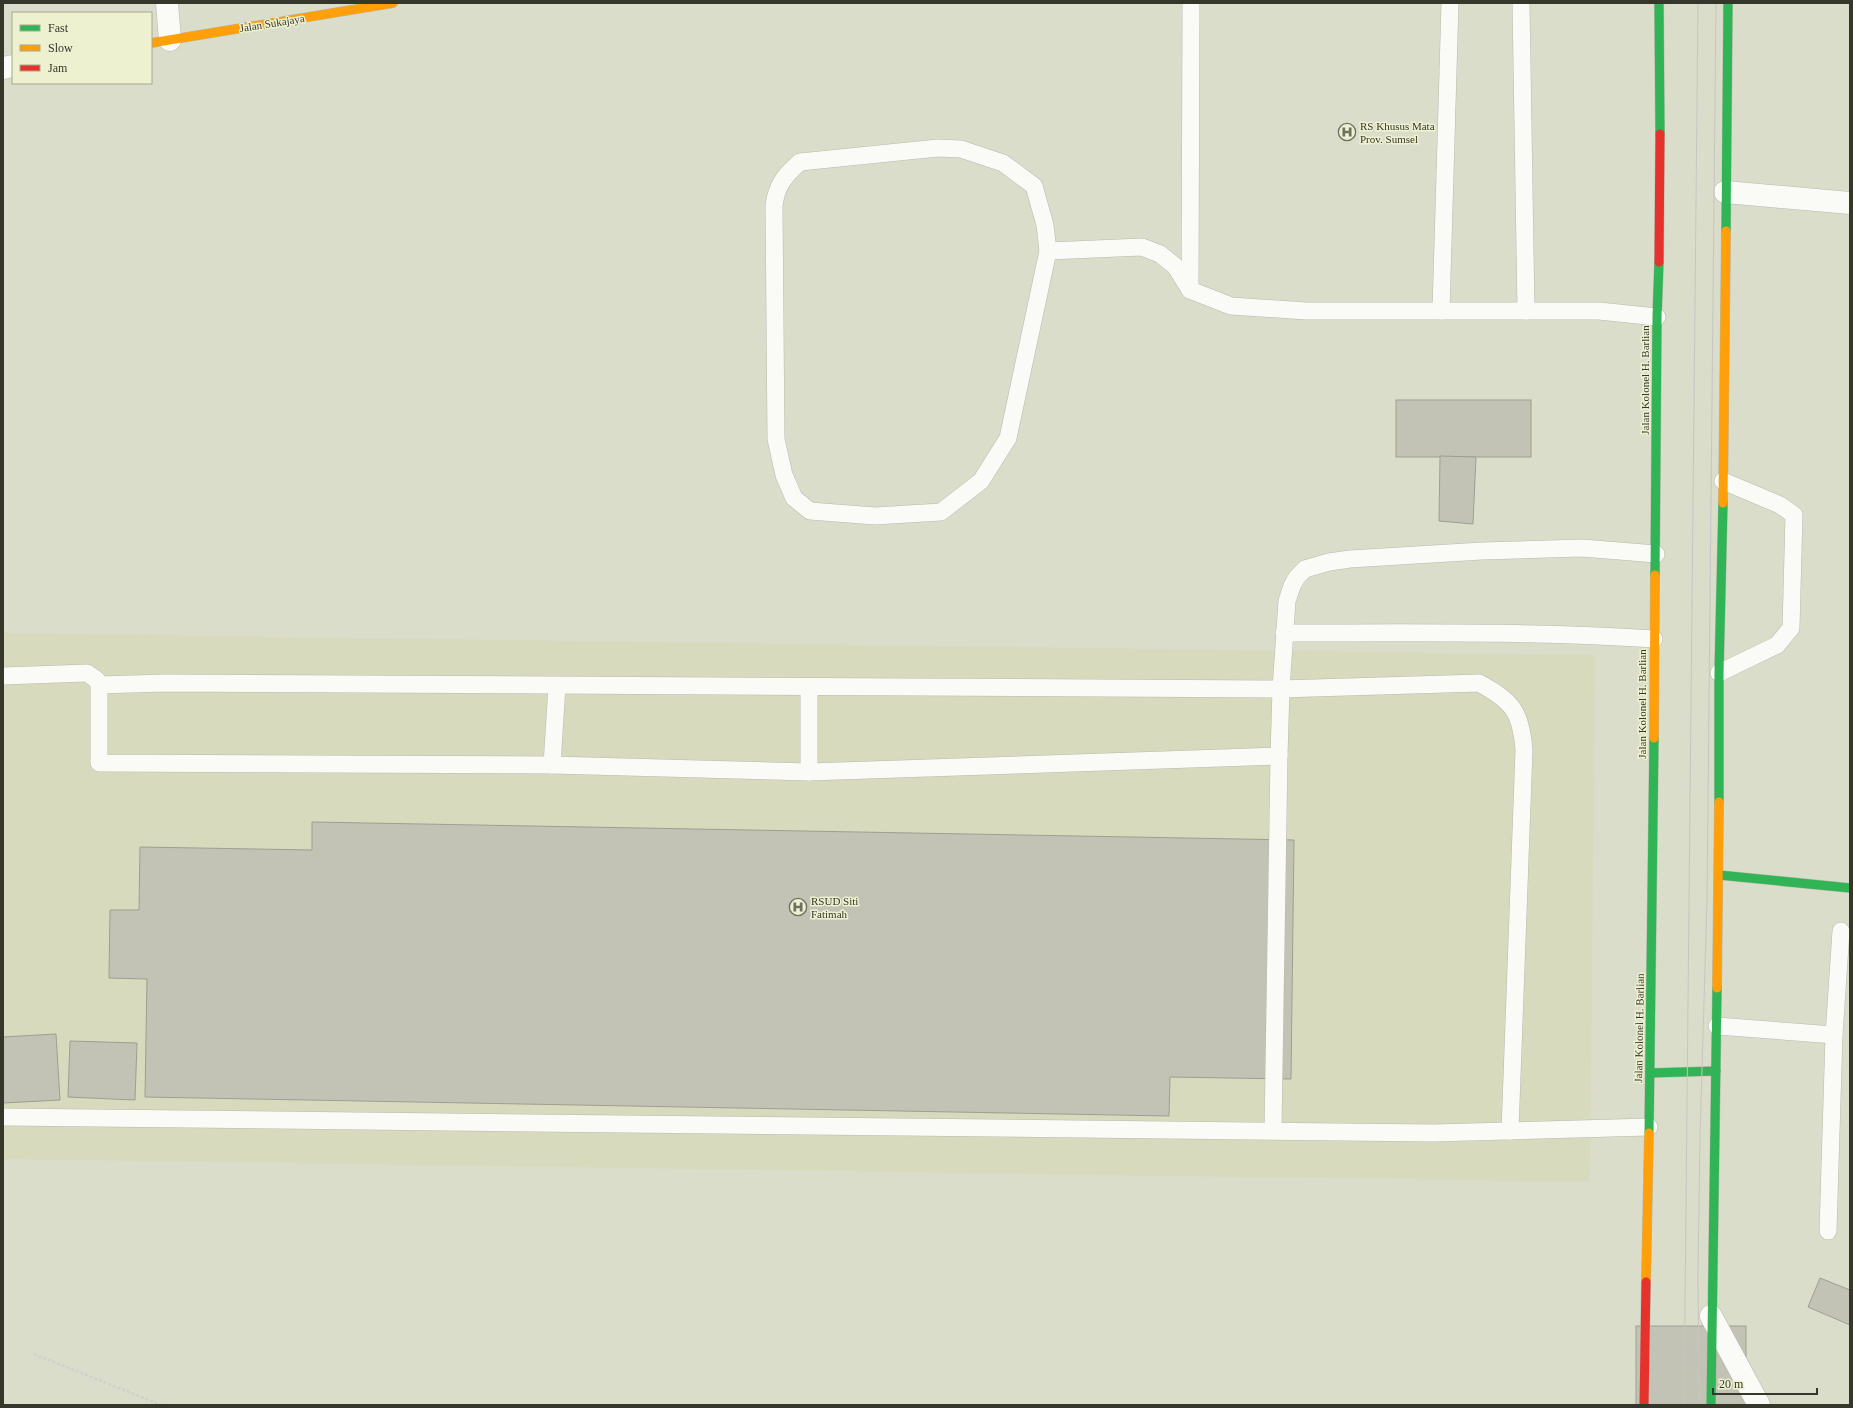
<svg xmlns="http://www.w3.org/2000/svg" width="1853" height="1408" viewBox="0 0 1853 1408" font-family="Georgia,serif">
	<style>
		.built { fill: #d7dabd }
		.building { fill: #c2c3b5; stroke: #9d9f91 }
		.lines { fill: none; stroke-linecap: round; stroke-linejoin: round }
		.lane-casing { stroke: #b8baac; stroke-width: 18 }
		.street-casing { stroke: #b8baac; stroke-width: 23 }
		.fast-casing { stroke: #b8baac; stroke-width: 10 }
		.slow-casing { stroke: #b8baac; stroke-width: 10 }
		.jam-casing { stroke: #b8baac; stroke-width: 10 }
		.path { stroke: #d1d1cc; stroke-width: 2.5; stroke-dasharray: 3 2; stroke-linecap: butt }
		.lane { stroke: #fafaf7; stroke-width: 17 }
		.street { stroke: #fafaf7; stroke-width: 22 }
		.fast { stroke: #30b455; stroke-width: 9 }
		.slow { stroke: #ff9f0a; stroke-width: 9 }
		.jam { stroke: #e5322d; stroke-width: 9 }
		.tram { stroke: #c6c6c2; stroke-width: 1 }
		.labels { text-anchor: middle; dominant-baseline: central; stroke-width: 3; stroke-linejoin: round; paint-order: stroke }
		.street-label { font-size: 11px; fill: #35372a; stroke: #eef1d0 }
		.poi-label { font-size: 11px; fill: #35372a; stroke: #eef1d0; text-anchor: start }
	</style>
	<rect width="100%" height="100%" fill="#dbddcb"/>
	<polygon class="built" points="3,633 1595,655 1590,1182 3,1159"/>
	<g class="building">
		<rect x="1396" y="400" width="135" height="57"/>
		<polygon points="1440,456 1476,457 1473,524 1439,521"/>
		<polygon points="312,822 1294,840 1291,1079 1170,1077 1169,1116 145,1097 147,979 109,978 110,910 139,910 140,847 312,850"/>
		<polygon points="56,1034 60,1100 3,1103 3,1037"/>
		<polygon points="70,1041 137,1043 135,1100 68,1097"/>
		<polygon points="1820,1278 1850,1290 1850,1325 1808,1307"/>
		<rect x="1636" y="1326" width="110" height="79"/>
	</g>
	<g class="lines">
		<defs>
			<g id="lane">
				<polyline points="1521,3 1526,311"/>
				<path d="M 938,148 L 961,149 L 1003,163 L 1034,186 L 1045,225 L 1048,251 L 1008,438 L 981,481 L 941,512 L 875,516 L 810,511 L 794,498 L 784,475 L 776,439 L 774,206 C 776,186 785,175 800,162 Z"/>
				<polyline points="1048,251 1142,247 1160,254 1175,266 1190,290 1231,306 1306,311 1599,311 1657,317"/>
				<polyline points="1190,290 1191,3"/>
				<polyline points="1441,311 1450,3"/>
				<path d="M 1284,633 C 1408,633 1531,631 1654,639"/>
				<polyline points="1719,673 1777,645 1791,628 1794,515 1780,505 1723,481"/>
				<polyline points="3,676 87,673 97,680 99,685 99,763 552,765 809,772 1279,756 1281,689 1287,601 1292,586 1297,577 1305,569 1329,562 1350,559 1482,551 1582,548 1656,554"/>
				<path d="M 99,685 L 165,683 L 1281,689 L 1479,683 C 1512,701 1521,711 1524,750 L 1510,1131"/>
				<polyline points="552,765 557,686"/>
				<polyline points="809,772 809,688"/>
				<polyline points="1717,1026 1834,1035 1828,1231"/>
				<polyline points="1834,1035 1841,931"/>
				<polyline points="3,1117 1434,1133 1649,1127"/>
				<polyline points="1273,1130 1279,756"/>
			</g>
			<g id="street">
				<polyline points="167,3 170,40"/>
				<polyline points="3,68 13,66"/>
				<polyline points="1725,192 1850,203"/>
				<polyline points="1711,1316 1759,1405"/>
			</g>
			<g id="fast">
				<polyline points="1659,3 1660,134"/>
				<polyline points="1726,231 1728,3"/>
				<polyline points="1655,575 1657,317 1659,262"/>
				<polyline points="1719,802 1719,673 1723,503"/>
				<polyline points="1719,875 1850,888"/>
				<polyline points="1650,1073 1716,1071"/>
				<polyline points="1649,1133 1654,738"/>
				<polyline points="1711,1405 1717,988"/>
			</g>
			<g id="slow">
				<polyline points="151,43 393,3"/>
				<polyline points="1723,503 1726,231"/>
				<polyline points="1654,738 1655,575"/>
				<polyline points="1717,988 1719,802"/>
				<polyline points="1646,1282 1649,1133"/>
			</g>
			<g id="jam">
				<polyline points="1659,262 1660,134"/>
				<polyline points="1644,1405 1646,1282"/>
			</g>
		</defs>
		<use href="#lane" class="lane-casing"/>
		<use href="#street" class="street-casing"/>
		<use href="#fast" class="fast-casing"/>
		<use href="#slow" class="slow-casing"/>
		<use href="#jam" class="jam-casing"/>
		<polyline class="path" points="34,1354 161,1405"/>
		<use href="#lane" class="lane"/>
		<use href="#street" class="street"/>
		<use href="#fast" class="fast"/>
		<use href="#slow" class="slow"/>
		<use href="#jam" class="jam"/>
		<g class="tram">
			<polyline points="1684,1405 1698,3"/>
			<polyline points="1699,1405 1698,1274 1700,1136 1707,901 1716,3"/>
		</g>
	</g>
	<defs>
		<symbol id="hospital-ring" viewBox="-11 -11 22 22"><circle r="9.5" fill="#eef1d0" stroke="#6f7162" stroke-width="1.5"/><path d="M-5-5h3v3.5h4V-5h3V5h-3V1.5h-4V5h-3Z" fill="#6f7162"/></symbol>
	</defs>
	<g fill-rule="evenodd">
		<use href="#hospital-ring" x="1337" y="122" width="20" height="20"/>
		<use href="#hospital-ring" x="788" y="897" width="20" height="20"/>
	</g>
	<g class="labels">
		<g class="street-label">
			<text transform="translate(272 23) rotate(-9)">Jalan Sukajaya</text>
			<text transform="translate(1645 380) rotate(-90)">Jalan Kolonel H. Barlian</text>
			<text transform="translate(1642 704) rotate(-90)">Jalan Kolonel H. Barlian</text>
			<text transform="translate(1639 1028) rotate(-89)">Jalan Kolonel H. Barlian</text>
		</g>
		<g class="poi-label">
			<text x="1360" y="126">RS Khusus Mata<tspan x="1360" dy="13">Prov. Sumsel</tspan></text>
			<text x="811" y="901">RSUD Siti<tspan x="811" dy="13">Fatimah</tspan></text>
		</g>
	</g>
	<rect width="1853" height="1408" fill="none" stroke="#35372a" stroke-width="8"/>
	<rect x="12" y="12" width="140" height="72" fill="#eef1d0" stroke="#a4a78e"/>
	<rect x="20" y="25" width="20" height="6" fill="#30b455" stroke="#a4a78e"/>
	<text x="48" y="32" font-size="12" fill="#35372a">Fast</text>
	<rect x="20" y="45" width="20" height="6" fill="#ff9f0a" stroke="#a4a78e"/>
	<text x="48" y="52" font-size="12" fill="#35372a">Slow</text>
	<rect x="20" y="65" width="20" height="6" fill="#e5322d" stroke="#a4a78e"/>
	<text x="48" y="72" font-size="12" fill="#35372a">Jam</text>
	<path d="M1713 1388v6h104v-6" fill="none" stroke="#35372a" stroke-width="2"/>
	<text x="1719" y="1388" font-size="12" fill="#35372a" stroke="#eef1d0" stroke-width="3" paint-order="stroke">20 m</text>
</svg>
